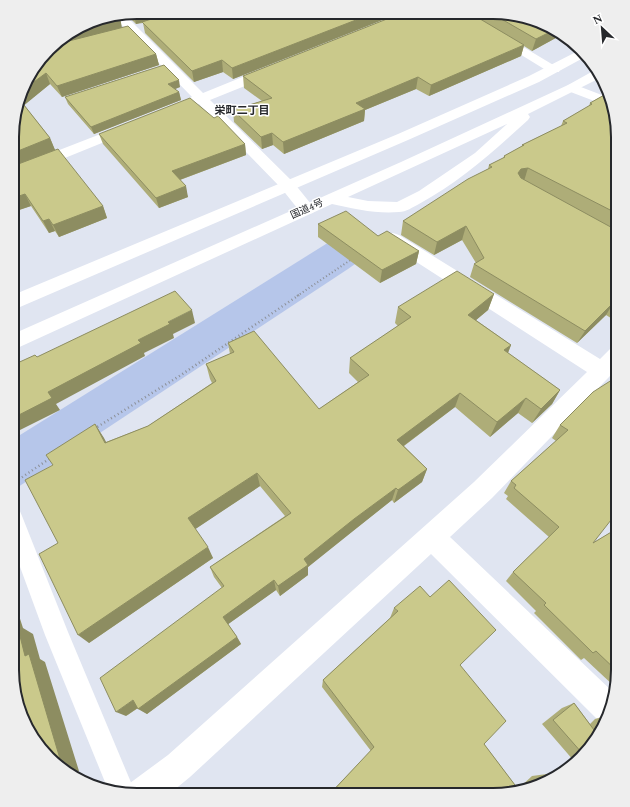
<svg xmlns="http://www.w3.org/2000/svg" width="630" height="807" viewBox="0 0 630 807" font-family="Spectral,'Noto Sans JP',serif">
	<style>
		.green { fill: #b6c6ea }
		.lines { fill: none; stroke-linecap: round; stroke-linejoin: round }
		.path-far1 { stroke: #8c9098; stroke-width: 2; stroke-dasharray: 1 2.5; stroke-linecap: butt }
		.path { stroke: #8c9098; stroke-width: 2.5; stroke-dasharray: 1 3; stroke-linecap: butt }
		.service { fill: #fff; fill-rule: evenodd }
		.minor { fill: #fff; fill-rule: evenodd }
		.trunk { fill: #fff; fill-rule: evenodd }
		.wall { fill: #aead78 }
		.shaded-wall { fill: #8d8d61 }
		.building { fill: #cac98b; stroke: #8d8d61 }
		.labels { text-anchor: middle; dominant-baseline: central; stroke-width: 3; stroke-linejoin: round; paint-order: stroke }
		.far-street-label { font-size: 10px; fill: #26282c; stroke: #fff }
		.far-neighbourhood-label { font-size: 11px; font-weight: bold; fill: #26282c; stroke: #fff }
		.rim { fill: none; stroke: #26282c; stroke-width: 2 }
	</style>
	<rect width="100%" height="100%" fill="#e0e5f1"/>
	<polygon class="green" points="358,224 386,242 348,269 12,491 12,440"/>
	<g class="lines">
		<polyline class="path-far1" points="297,296 352,259"/>
		<g class="path">
			<polyline points="94,429 181,375 299,295"/>
			<polyline points="12,484 52,457"/>
		</g>
		<polygon class="service" points="12,507 19,509 22,516 68,632 135,792 134,795 107,787 45,635 12,545"/>
		<g class="minor">
			<polygon points="453,13 467,13 560,69 559,72 549,72"/>
			<polygon points="124,14 203,93 267,67 277,67 278,70 277,73 210,100 294,183 315,209 313,213 307,214 301,213 282,189 199,104 172,115 162,115 160,112 162,109 192,97 113,16"/>
			<polygon points="573,84 607,97 610,107 568,91 566,88 568,85"/>
			<polygon points="129,123 134,124 136,127 134,130 13,179 13,168"/>
			<polygon points="393,233 399,235 600,359 611,348 618,346 618,367 609,377 492,498 450,537 613,692 603,721 597,719 431,554 190,777 168,795 126,794 130,783 168,755 474,482 587,372 387,243 384,239 387,235"/>
		</g>
		<g class="trunk">
			<polygon points="578,51 585,57 539,82 408,140 13,310 13,295 398,134 529,76"/>
			<path d="M 595,70 L 602,77 L 528,114 L 530,117 L 528,120 C 494,151 460,182 419,204 C 413,207 406,212 399,212 C 377,214 354,209 332,204 L 13,350 L 13,334 L 401,162 L 568,85 ZM 507,124 L 475,153 L 419,191 L 397,202 L 368,201 L 348,197 Z"/>
		</g>
	</g>
	<g class="wall">
		<polygon points="137,12 400,13 233,79 223,72 194,82 145,33 143,23 136,24 126,14"/>
		<polygon points="402,13 509,13 562,33 563,34 532,51 524,46 521,56 429,96 416,89 365,110 364,121 284,154 273,145 262,149 234,122 233,110 262,101 244,88 243,76"/>
		<polygon points="122,27 156,54 159,65 62,97 50,84 24,105 50,138 55,150 103,206 107,218 59,237 55,231 49,233 31,206 13,212 13,121 29,75"/>
		<polygon points="180,87 175,89 179,92 181,100 94,134 68,104 65,97"/>
		<polygon points="606,94 618,137 618,263 616,265 618,266 618,316 614,320 606,315 577,343 470,277 474,264 476,263 462,240 434,255 401,235 403,221 488,169 489,165 503,159 504,156 522,147 522,145 561,126 563,121 589,106 590,103"/>
		<polygon points="99,134 245,144 246,155 180,180 188,197 159,208 103,144"/>
		<polygon points="318,224 378,236 419,251 416,264 380,283 318,237"/>
		<polygon points="494,294 488,310 476,320 511,345 508,353 560,390 552,404 532,423 518,413 490,437 455,407 404,446 427,469 422,482 394,503 392,500 353,531 308,567 308,575 280,596 276,590 228,624 237,637 241,644 147,714 138,708 126,716 222,588 214,577 210,567 285,516 260,486 195,529 213,558 89,643 58,543 53,465 95,424 106,442 148,426 212,383 210,379 206,364 230,354 228,343 319,409 358,382 349,373 350,358 398,326 395,323 398,307"/>
		<polygon points="593,392 593,543 618,528 618,678 615,687 584,658 581,660 534,613 536,611 506,581 513,572 549,537 506,499 508,496 504,493 511,481 556,441 552,438 560,425"/>
		<polygon points="394,608 460,665 484,744 518,789 532,776 547,774 551,780 501,795 328,795 371,751 322,687 323,680 390,618"/>
		<polygon points="574,703 590,724 595,719 605,716 597,739 574,761 542,724 562,708"/>
	</g>
	<g class="shaded-wall">
		<polygon points="139,12 178,12 136,24 134,13"/>
		<polygon points="374,13 400,13 233,79 232,68"/>
		<polygon points="120,17 122,28 49,50 55,43 79,29"/>
		<polygon points="554,30 563,34 532,51 536,39"/>
		<polygon points="524,45 521,56 429,96 431,85"/>
		<polygon points="156,54 159,65 62,97 57,86"/>
		<polygon points="222,60 223,72 194,82 192,71"/>
		<polygon points="46,73 50,84 22,107 20,102 23,90"/>
		<polygon points="418,77 416,89 365,110 364,121 284,154 283,142 356,103"/>
		<polygon points="179,80 180,87 170,91 168,84"/>
		<polygon points="179,92 181,100 94,134 91,127"/>
		<polygon points="272,133 273,145 262,149 261,137"/>
		<polygon points="50,138 55,150 13,167 13,153"/>
		<polygon points="245,144 246,155 174,182 172,171"/>
		<polygon points="528,168 524,181 514,186 518,173 521,169"/>
		<polygon points="186,186 188,197 159,208 156,198"/>
		<polygon points="25,194 31,206 13,212 13,198"/>
		<polygon points="103,206 107,218 59,237 53,225"/>
		<polygon points="49,219 55,231 49,233 43,221"/>
		<polygon points="466,226 462,240 434,255 437,242"/>
		<polygon points="419,251 416,264 380,283 382,270"/>
		<polygon points="618,256 618,263 604,275 611,262"/>
		<polygon points="494,294 488,310 463,331 468,315"/>
		<polygon points="614,302 606,315 577,343 585,331"/>
		<polygon points="192,310 195,323 173,334 174,338 144,353 145,356 56,404 60,410 12,434 13,418 48,392 138,340 168,322"/>
		<polygon points="618,313 618,316 614,320"/>
		<polygon points="511,345 505,360 504,350"/>
		<polygon points="560,390 552,404 532,423 541,409"/>
		<polygon points="460,393 455,407 394,453 397,440"/>
		<polygon points="526,398 518,413 490,437 497,422"/>
		<polygon points="95,424 104,438 113,456 105,443"/>
		<polygon points="427,469 422,482 394,503 398,490"/>
		<polygon points="257,473 260,486 194,530 188,518"/>
		<polygon points="396,488 392,500 353,531 308,567 308,575 280,596 278,586 304,559 354,519"/>
		<polygon points="208,547 213,558 89,643 78,635"/>
		<polygon points="274,580 276,590 227,625 223,617"/>
		<polygon points="12,594 23,628 33,634 40,659 45,662 79,771 72,775 68,774 63,769 25,656 12,629"/>
		<polygon points="237,637 241,644 147,714 138,709"/>
		<polygon points="133,700 142,705 126,716 116,712"/>
		<polygon points="220,790 227,791 229,795 223,795"/>
	</g>
	<g class="building">
		<polygon points="174,12 374,13 232,68 222,60 192,71 142,22"/>
		<polygon points="402,13 470,13 524,45 431,85 418,77 356,103 365,109 283,142 272,133 261,137 233,110 272,98 243,76"/>
		<polygon points="491,13 509,13 554,30 536,39"/>
		<polygon points="118,15 120,17 79,29 97,19"/>
		<polygon points="128,26 156,54 57,86 46,73 23,90 29,75 53,45"/>
		<polygon points="164,65 179,80 168,84 179,92 91,127 65,97"/>
		<polygon points="606,94 618,137 618,214 528,168 521,169 518,173 521,178 618,231 618,256 611,262 618,266 618,305 614,302 585,331 474,264 484,258 466,226 437,242 403,221 468,179 492,167 489,165 505,157 504,156 524,145 522,145 567,123 563,121 592,104 590,103"/>
		<polygon points="190,98 214,118 218,116 245,144 172,171 186,186 156,198 99,134"/>
		<polygon points="20,100 50,138 13,153 13,121"/>
		<polygon points="58,149 103,206 53,225 49,219 43,221 25,194 13,198 13,166"/>
		<polygon points="346,211 378,236 387,231 419,251 382,270 318,224"/>
		<polygon points="457,271 494,294 468,315 511,345 504,350 560,390 541,409 526,398 497,422 460,393 397,440 427,469 398,490 396,488 354,519 304,559 308,565 278,586 274,580 223,617 237,637 138,709 133,700 116,712 100,678 224,586 210,567 291,513 257,473 188,518 208,547 78,635 39,554 58,543 25,480 53,465 46,455 95,424 105,443 148,426 216,381 206,364 234,352 228,343 254,331 319,409 369,375 350,358 411,317 398,307"/>
		<polygon points="175,291 192,310 168,322 170,324 138,340 141,343 48,392 52,398 13,418 13,365 35,355 37,357"/>
		<polygon points="618,376 618,511 593,543 618,528 618,672 596,651 593,653 544,605 546,603 513,572 559,527 514,488 516,485 511,481 568,430 560,425 593,392"/>
		<polygon points="449,580 496,630 460,665 506,721 484,744 518,789 501,795 329,795 374,747 323,680 398,611 394,608 420,586 430,597"/>
		<polygon points="17,624 25,656 29,654 63,769 29,732 12,670 12,627"/>
		<polygon points="574,703 594,730 604,720 597,739 582,753 553,720"/>
		<polygon points="547,774 551,780 536,784"/>
		<polygon points="220,790 223,795 215,795"/>
	</g>
	<g class="labels">
		<g class="far-street-label">
			<text transform="translate(307 209) rotate(-24)">国道4号</text>
		</g>
		<g class="far-neighbourhood-label">
			<text x="242" y="110">栄町二丁目</text>
		</g>
	</g>
	<path d="M0 0H630V807H0ZM137 19H493A118 118 0 0 1 611 137V670A118 118 0 0 1 493 788H137A118 118 0 0 1 19 670V137A118 118 0 0 1 137 19Z" fill="#eee" fill-rule="evenodd"/>
	<path class="rim" d="M137 19H493A118 118 0 0 1 611 137V670A118 118 0 0 1 493 788H137A118 118 0 0 1 19 670V137A118 118 0 0 1 137 19Z"/>
	<g transform="translate(602 28) rotate(334)" stroke="#ffffff" stroke-width="3" paint-order="stroke">
	<path d="M0-3L7 15L0 10L-7 15Z" fill="#26282c"/>
	<text y="-6" font-size="11" font-weight="bold" text-anchor="middle" fill="#26282c">N</text>
	</g>
</svg>
